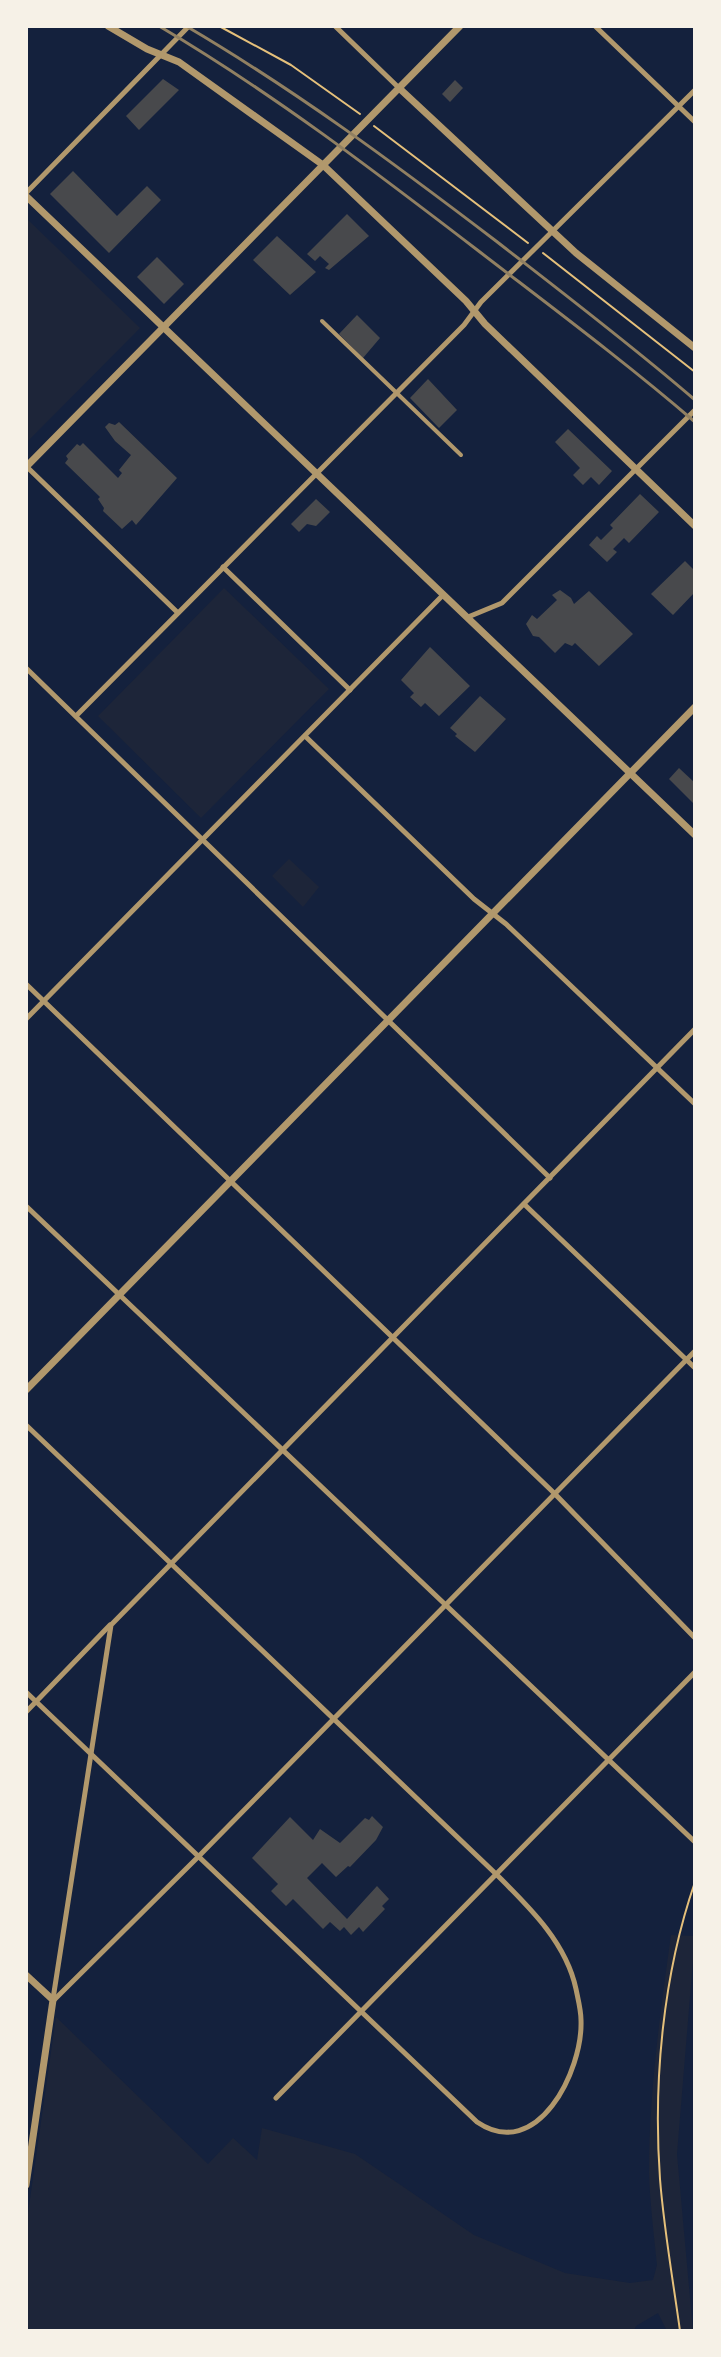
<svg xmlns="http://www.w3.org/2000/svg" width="721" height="2357" viewBox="0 0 721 2357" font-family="Commissioner,sans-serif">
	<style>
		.green { fill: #1d2539 }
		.building { fill: #48494c }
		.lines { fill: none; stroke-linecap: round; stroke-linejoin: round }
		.path { stroke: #e5c07b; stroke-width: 2 }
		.pedestrian { stroke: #b1986c; stroke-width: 4 }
		.minor { stroke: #b1986c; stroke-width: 5 }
		.tertiary { stroke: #b1986c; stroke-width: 7 }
		.rail { stroke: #918062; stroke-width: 3 }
	</style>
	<rect width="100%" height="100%" fill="#14213d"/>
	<g class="green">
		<polygon points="26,218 140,328 27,442 26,442"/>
		<polygon points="224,588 329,689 201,818 98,716"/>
		<polygon points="289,859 319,887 303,907 272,876"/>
		<path d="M 671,1935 L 695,1936 L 677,2154 L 693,2331 L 667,2331 L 658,2313 L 636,2326 L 634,2331 L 26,2331 L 26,2227 L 56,2017 L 208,2164 L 233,2138 L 257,2160 L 262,2128 L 355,2154 L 474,2235 L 565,2273 L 630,2283 L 653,2280 L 657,2265 C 654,2235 650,2204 649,2173 C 649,2094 660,2014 671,1935 Z"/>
	</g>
	<g class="building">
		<polygon points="163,79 179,90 139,130 126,116"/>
		<polygon points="455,80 463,88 450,102 442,94"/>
		<polygon points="73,171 117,216 147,186 161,200 109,253 50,194"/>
		<polygon points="347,214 369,236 329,270 325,268 329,264 320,256 315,261 307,254"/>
		<polygon points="277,236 316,272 290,295 253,260"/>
		<polygon points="157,257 184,284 164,304 137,277"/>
		<polygon points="357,315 380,338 363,358 339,334"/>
		<polygon points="428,379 457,410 439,428 410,398"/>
		<polygon points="119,422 177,478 136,525 132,520 122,529 103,511 104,508 98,499 100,497 65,463 68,459 66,456 77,444 80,446 83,443 118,478 122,473 119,470 131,455 115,441 105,427 109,423 115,425"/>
		<polygon points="568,429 612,471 599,485 591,477 583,485 573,475 580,468 555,442"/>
		<polygon points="640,494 659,512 629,543 624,538 613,549 617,552 607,562 589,545 597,536 601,540 613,528 610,525"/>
		<polygon points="316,499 330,512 316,526 307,524 299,532 291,524"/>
		<polygon points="685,561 695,571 695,592 673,615 651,594"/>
		<polygon points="560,590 571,598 574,604 589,591 633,634 599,666 575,643 572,646 565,643 555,653 539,637 533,636 526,624 532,615 537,619 557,600 552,595"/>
		<polygon points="430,647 470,686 439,716 425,703 421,707 410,697 414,693 401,680"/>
		<polygon points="480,696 506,719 475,752 455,736 457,734 450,728"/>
		<polygon points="679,768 695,783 695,805 669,779"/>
		<polygon points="372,1816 383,1827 376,1840 350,1867 348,1866 336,1877 322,1863 307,1878 347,1919 377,1886 389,1899 382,1906 385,1909 363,1932 359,1927 351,1935 344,1927 340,1931 330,1922 323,1929 293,1899 286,1906 271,1891 278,1884 252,1858 290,1817 313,1840 320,1829 340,1843 365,1818 369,1820"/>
	</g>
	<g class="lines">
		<g class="path">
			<polyline points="219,26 291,65 360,114"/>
			<polyline points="374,126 528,243"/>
			<polyline points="543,253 695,372"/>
			<path d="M 680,2331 C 673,2280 664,2230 660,2179 C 653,2082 663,1974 695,1882"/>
		</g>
		<polyline class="pedestrian" points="322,321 461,455"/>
		<g class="minor">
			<polyline points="335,26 399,88"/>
			<polyline points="595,26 695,122"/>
			<polyline points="26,193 189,26"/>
			<polyline points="27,467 177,612"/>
			<polyline points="223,567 350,690"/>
			<polyline points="468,617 502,603 695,410"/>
			<polyline points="26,668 550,1178"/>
			<polyline points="76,716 464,325 481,302 695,90"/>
			<polyline points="305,736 474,899 506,924 695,1104"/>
			<polyline points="26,984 554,1493 695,1638"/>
			<polyline points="26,1019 443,595"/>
			<polyline points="524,1204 695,1368"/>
			<polyline points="26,1206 695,1842"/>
			<path d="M 26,1425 L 496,1874 C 529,1907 566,1942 576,1989 C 578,1999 581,2010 581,2020 C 583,2071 537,2163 477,2122 L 26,1692"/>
			<polyline points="26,1712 110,1625"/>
			<polyline points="53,1999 111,1625 695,1029"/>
			<polyline points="54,2000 199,1856 695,1351"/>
			<polyline points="276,2098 695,1672"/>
		</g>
		<g class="tertiary">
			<polyline points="108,26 147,49 179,62 323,165 466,301 485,324 695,526"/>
			<polyline points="399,88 576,253 695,348"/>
			<polyline points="26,196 695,835"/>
			<polyline points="26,467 460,26"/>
			<polyline points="26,1390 695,707"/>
			<polyline points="26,1975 53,2000 26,2185"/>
		</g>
		<g class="rail">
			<path d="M 159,26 C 271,92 373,170 476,249 C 550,306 624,361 695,422"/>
			<path d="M 186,26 C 295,90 395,164 496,241 C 563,293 630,344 695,400"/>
		</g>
	</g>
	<rect width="721" height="2357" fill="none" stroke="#f6f1e7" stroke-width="56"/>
</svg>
